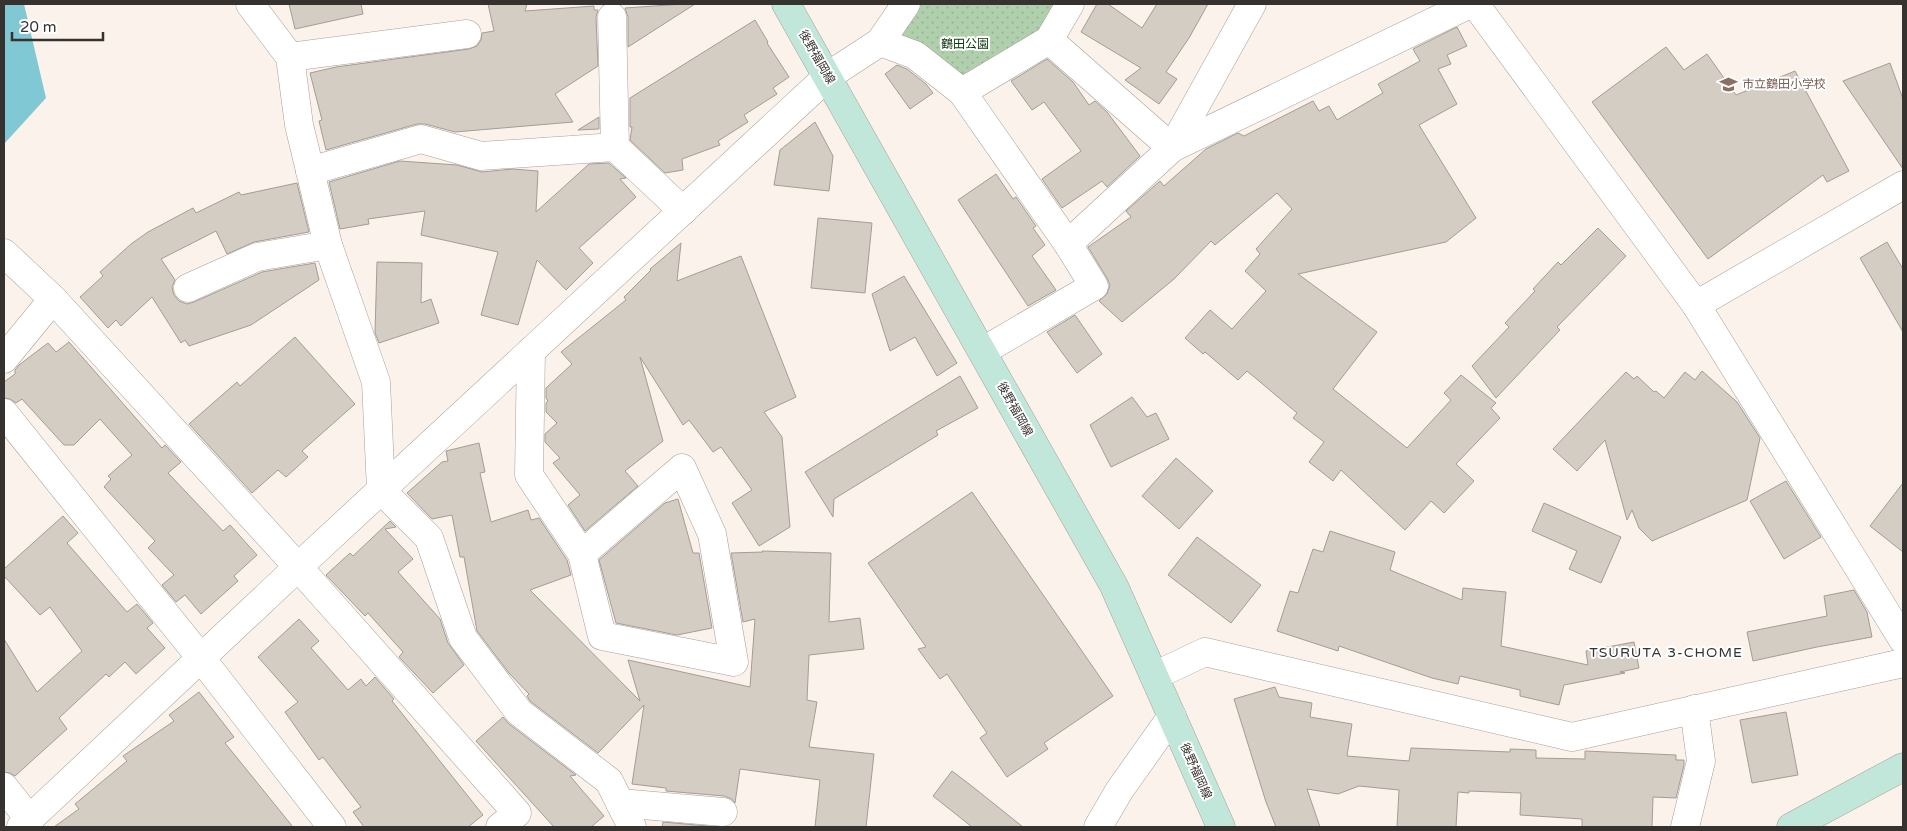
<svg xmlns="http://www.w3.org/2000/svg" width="1907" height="831" viewBox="0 0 1907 831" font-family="'Varela Round','Noto Sans JP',sans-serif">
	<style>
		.park { fill: url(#park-dots) }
		.water { fill: #80c8d3 }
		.building { fill: #d4cdc4; stroke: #a49d95 }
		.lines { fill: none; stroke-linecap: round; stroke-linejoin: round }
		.street-casing { stroke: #a9a099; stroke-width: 29 }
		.secondary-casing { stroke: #a9a099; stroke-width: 29 }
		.street { stroke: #fff; stroke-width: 28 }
		.secondary { stroke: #c0e7da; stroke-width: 28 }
		.labels { text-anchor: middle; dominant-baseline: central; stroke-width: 4; stroke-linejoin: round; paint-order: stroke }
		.park-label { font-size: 12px; fill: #0b360c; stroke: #fff }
		.street-label { font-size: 12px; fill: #35322f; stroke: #fff }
		.education-label { font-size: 12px; fill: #785e54; stroke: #fff; text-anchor: start }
		.neighbourhood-label { font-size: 14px; letter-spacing: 1px; fill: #35322f; stroke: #fff }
	</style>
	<defs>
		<pattern id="park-dots" width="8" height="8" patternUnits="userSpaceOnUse" patternTransform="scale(1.25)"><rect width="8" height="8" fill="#b0d0ad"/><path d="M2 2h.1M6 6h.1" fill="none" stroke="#98b395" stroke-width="1.8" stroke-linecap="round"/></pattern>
	</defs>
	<rect width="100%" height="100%" fill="#fbf2eb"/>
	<polygon class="park" points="907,4 1056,4 1064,14 962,92 880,42"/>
	<polygon class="water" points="4,4 24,4 46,98 4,144"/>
	<g class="building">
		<polygon points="289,4 361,4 363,14 295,29"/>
		<polygon points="488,4 527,4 525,11 594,6 594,10 598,10 596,17 598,66 555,94 573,122 455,132 425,124 417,124 326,150 319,121 322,120 310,73 336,67 469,49 477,46 481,40 482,33 494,31"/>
		<polygon points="683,4 695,4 628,47 628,17 625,8"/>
		<polygon points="1097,4 1108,4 1142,28 1157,4 1208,4 1189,38 1166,72 1177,79 1159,104 1125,80 1141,68 1081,32"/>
		<polygon points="755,20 768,42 767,43 789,77 773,88 777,94 744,115 748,122 718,141 720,145 682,159 683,170 665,173 630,140 632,127 630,127 630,98"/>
		<polygon points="1457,27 1467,46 1447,55 1451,64 1438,69 1457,104 1419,125 1476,218 1446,242 1298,274 1377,332 1333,389 1407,448 1451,400 1444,393 1461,375 1496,403 1491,408 1500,418 1456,464 1474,481 1444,513 1431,501 1405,530 1341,470 1333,481 1309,462 1324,442 1293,418 1297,413 1247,371 1238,380 1205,352 1203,354 1185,338 1210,310 1232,329 1266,291 1245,271 1260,254 1256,249 1292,209 1277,193 1215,245 1211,241 1174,279 1122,322 1099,301 1107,294 1110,285 1107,278 1088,247 1131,217 1126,211 1160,181 1164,186 1206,149 1238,133 1244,136 1313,101 1319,111 1329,106 1337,120 1383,93 1378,84 1420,61 1413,49"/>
		<polygon points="1666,47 1684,70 1707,54 1736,95 1795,71 1849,171 1827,182 1823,175 1708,259 1592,102"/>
		<polygon points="1047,59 1073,82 1089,105 1095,101 1107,112 1140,156 1107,187 1102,181 1062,208 1042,179 1081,151 1044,102 1032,110 1011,81"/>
		<polygon points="1890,63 1903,99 1903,169 1843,81"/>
		<polygon points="897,65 907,69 926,84 933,93 910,109 885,74"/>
		<polygon points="599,117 599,129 578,130"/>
		<polygon points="815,122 833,156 829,191 774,185 780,150"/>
		<polygon points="400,161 457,165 482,172 513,169 538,171 536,212 589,164 609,163 626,178 620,179 636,197 579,248 593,263 566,290 537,260 518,325 481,315 498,252 421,235 425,211 368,219 369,224 340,229 329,182"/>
		<polygon points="996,174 1013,199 1016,197 1036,226 1033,228 1045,245 1032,256 1056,290 1028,306 958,200"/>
		<polygon points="297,183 309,232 254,242 227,254 216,231 161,259 175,280 172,287 174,295 179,301 187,304 194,302 262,272 315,263 319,280 251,325 189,346 185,340 181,343 152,297 121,326 116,320 108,328 80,297 103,276 100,272 131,244 148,232 193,208 196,213 239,192 241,195"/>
		<polygon points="818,218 872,223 865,293 811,288"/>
		<polygon points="1598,228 1626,256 1557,327 1560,330 1496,398 1472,366 1509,327 1505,323 1535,291 1533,289 1558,262 1561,265"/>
		<polygon points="1887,242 1903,269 1903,332 1860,258"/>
		<polygon points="681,243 677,281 741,256 796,397 764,412 782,437 790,527 759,546 732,503 752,490 721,447 713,452 689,420 683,425 640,357 663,441 625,471 638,486 585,531 568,505 580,495 553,463 560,458 545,442 545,434 557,423 546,412 546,403 548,401 546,398 546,388 572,364 561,352 626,300 624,297 651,270 650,269"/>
		<polygon points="377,262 422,263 421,303 431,299 439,323 379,343 375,333"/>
		<polygon points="904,276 957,363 937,376 915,337 890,351 872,294"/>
		<polygon points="1075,315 1102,354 1077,373 1047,332"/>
		<polygon points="295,337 355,404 302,451 308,457 286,477 278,470 252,493 189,424 237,382 240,386"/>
		<polygon points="69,342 162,448 165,445 181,462 168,473 223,531 230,525 257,555 234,576 238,581 201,614 185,595 176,602 162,585 174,575 148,548 155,541 104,487 111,479 108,476 132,455 100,419 74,445 64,445 22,399 16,403 10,399 4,398 4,382 15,374 15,370 19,365 48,343 56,352"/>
		<polygon points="1702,371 1737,402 1760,438 1747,500 1652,541 1639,528 1632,510 1627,520 1605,440 1577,471 1553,449 1626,372 1634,379 1637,376 1654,392 1656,391 1664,398 1685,372 1695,380"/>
		<polygon points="960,376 978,408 936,431 938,435 834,499 833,517 805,472"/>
		<polygon points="1132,397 1147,417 1156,413 1169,439 1111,467 1090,425"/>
		<polygon points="479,443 485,472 480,473 491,522 528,510 531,520 539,518 567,560 571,575 530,590 640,701 628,660 750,687 755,619 743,622 731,553 763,552 762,551 831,553 829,622 860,618 864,649 809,655 807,700 817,702 809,747 874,754 866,827 815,827 820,780 740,769 735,803 732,799 724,796 666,791 666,788 632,784 644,705 598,753 530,701 527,696 529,694 509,673 477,631 464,557 460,557 452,515 432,519 407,493 442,462 448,461 446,451"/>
		<polygon points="1176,458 1213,491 1179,529 1142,496"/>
		<polygon points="1786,481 1821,537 1784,559 1750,501"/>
		<polygon points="1903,483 1903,552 1870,526"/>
		<polygon points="972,492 1113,696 1044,743 1048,749 1007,777 980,738 987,733 947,674 940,679 918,649 926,647 868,563"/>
		<polygon points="678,499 693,553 699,553 712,628 677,635 616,623 599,560 665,503"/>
		<polygon points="1544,503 1621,537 1601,583 1569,569 1577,551 1532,531"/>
		<polygon points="63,516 78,533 67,543 127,612 137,604 153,623 147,628 165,648 136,674 125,662 109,677 106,674 59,718 67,729 15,776 10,773 4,772 4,639 37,692 82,651 50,607 40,615 4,576 4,569"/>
		<polygon points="390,521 396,527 385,529 413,559 398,572 440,619 448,643 464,665 433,693 399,657 403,652 368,613 365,616 326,575 350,553 353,556"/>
		<polygon points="1330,531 1395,552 1390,570 1462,600 1463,588 1506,592 1501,646 1588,665 1586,651 1634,642 1639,668 1620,672 1625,673 1564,685 1559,705 1520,696 1520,690 1460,676 1458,684 1432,678 1339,646 1338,651 1277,631 1290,591 1298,593 1313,549 1323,552"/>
		<polygon points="1197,537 1261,585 1231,623 1168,575"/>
		<polygon points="1854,590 1867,612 1872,637 1817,647 1753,661 1747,632 1827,616 1824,596"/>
		<polygon points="299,619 319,641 311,648 348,690 361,679 366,686 375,677 394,699 392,701 483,815 468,827 364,827 353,812 361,807 323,757 319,760 285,712 298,702 258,657"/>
		<polygon points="1275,687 1279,697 1312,703 1310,717 1352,724 1347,756 1409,761 1411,748 1510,752 1510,749 1536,750 1536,758 1585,759 1585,751 1676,755 1676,760 1684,760 1684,765 1676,798 1653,797 1652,827 1582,827 1582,819 1520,815 1521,793 1469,791 1469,793 1458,792 1456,827 1397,827 1399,790 1359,786 1338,794 1307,789 1320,827 1276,827 1266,802 1234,699"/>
		<polygon points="199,692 234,737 225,743 293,827 54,827 79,809 75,804 127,761 123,756 174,721 169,715"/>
		<polygon points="1786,712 1798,775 1752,783 1740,720"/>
		<polygon points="503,717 509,724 576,775 570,776 604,816 591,827 554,827 476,741"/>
		<polygon points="952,771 973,787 1023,827 972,827 933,796"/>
		<polygon points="663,822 718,827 662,827"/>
	</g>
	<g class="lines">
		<defs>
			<g id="street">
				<polyline points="250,4 290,57 299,125 328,245 376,382 381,490 429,538 463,638 519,712 609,781 632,827"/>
				<polyline points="1475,4 1696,305 1903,640"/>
				<polyline points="612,17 615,147"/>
				<polyline points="1049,40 1172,148 1252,4"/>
				<polyline points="880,42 915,55 962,92 1068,244 1094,286 983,351"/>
				<polyline points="290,57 467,34"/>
				<polyline points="962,92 1049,40 1070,4"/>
				<polyline points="310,171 421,139 481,156 615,147 683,211"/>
				<polyline points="1068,244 1172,148 1470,4"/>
				<polyline points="4,253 53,299 4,359"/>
				<polyline points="188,288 257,257 328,245"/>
				<polyline points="53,299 298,567 517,813 500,827"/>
				<polyline points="1696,305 1903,185"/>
				<polyline points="531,351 529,475 582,554 602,636 734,662 712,534 682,468 582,554"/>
				<polyline points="4,413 201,658 332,827"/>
				<polyline points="1154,676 1205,652 1572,737 1903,663"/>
				<polyline points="4,787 30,820"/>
				<polyline points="620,803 723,812"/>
				<polyline points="21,827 298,567 828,76 880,42 906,4"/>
				<polyline points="1098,827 1119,791 1172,716"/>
				<polyline points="1685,827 1701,761 1694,709"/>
			</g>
			<g id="secondary">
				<polyline points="786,4 1114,586 1221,827"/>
				<polyline points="1791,827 1903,767"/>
			</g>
		</defs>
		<use href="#street" class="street-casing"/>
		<use href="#secondary" class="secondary-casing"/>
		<use href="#street" class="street"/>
		<use href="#secondary" class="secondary"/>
	</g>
	<defs>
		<symbol id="school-bare" viewBox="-9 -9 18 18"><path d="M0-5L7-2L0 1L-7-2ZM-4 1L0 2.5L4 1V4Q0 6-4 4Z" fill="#8d6e63" stroke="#fff" stroke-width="2.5" paint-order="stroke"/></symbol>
	</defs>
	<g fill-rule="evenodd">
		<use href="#school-bare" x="1716" y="72" width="25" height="25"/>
	</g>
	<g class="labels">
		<g class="park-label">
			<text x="965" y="44">鶴田公園</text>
		</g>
		<g class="street-label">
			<text transform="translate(817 57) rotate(60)">後野福岡線</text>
			<text transform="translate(1015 409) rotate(61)">後野福岡線</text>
			<text transform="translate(1196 771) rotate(66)">後野福岡線</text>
		</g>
		<g class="education-label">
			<text x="1742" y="84">市立鶴田小学校</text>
		</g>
		<g class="neighbourhood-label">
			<text x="1666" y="652">TSURUTA 3-CHOME</text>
		</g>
	</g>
	<rect width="1907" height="831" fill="none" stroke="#35322f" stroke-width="10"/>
	<path d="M12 32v8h91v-8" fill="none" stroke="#35322f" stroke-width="2.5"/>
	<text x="20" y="32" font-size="15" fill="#35322f" stroke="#ffffff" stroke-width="4" paint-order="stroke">20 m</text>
</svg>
